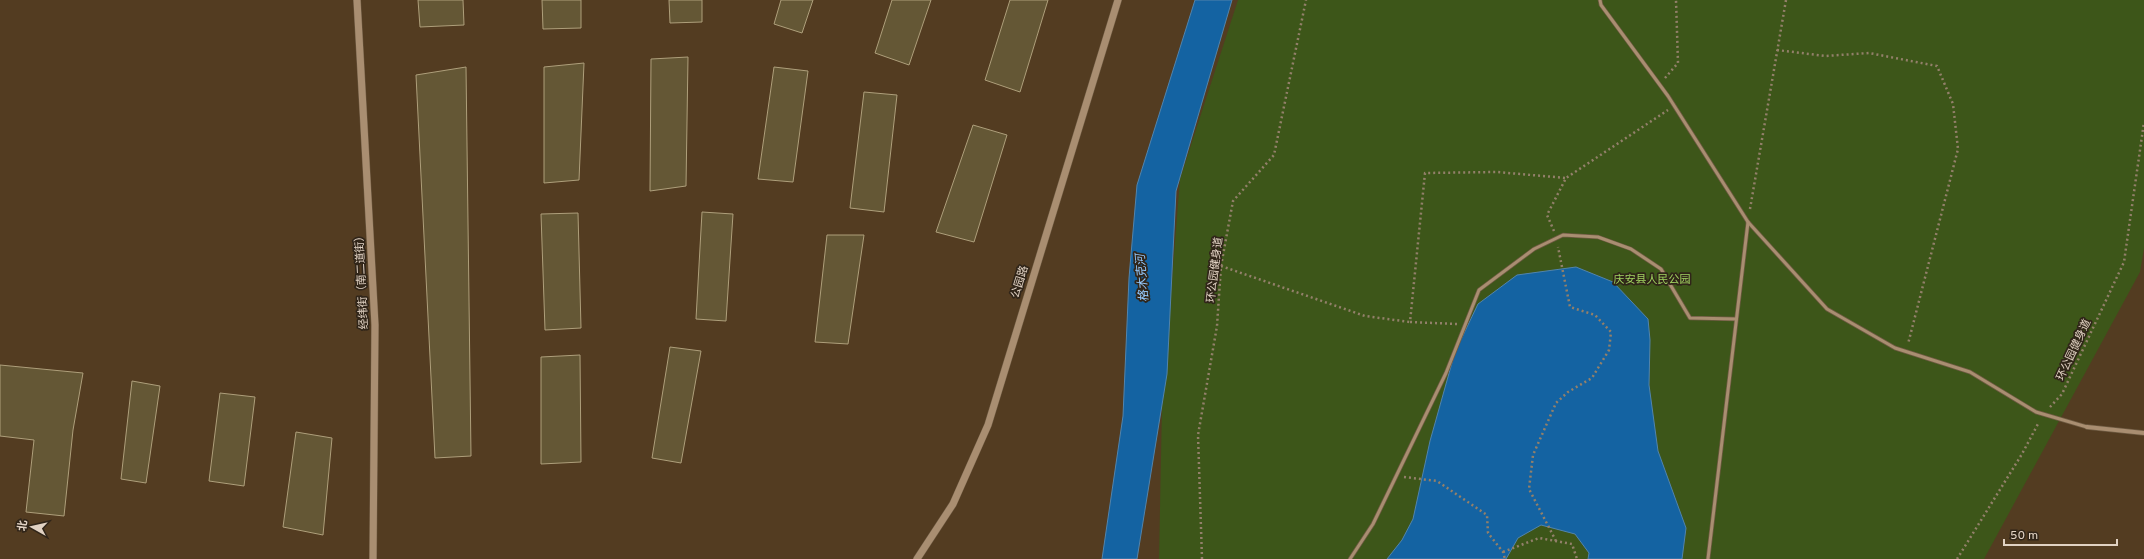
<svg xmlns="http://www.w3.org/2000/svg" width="2144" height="559" viewBox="0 0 2144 559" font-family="Overpass,'Noto Sans SC',sans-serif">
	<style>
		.green { fill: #3d5619 }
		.water { fill: #1463a2; stroke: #5284ac }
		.building { fill: #645735; stroke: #ae9f7b }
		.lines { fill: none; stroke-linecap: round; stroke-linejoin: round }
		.service-casing { stroke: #6e5a42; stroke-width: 4.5 }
		.minor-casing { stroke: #6e5a42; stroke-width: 5.5 }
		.tertiary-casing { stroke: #6e5a42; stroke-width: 8 }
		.path { stroke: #93806a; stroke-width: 2.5; stroke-dasharray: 2 3; stroke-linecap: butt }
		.service { stroke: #a98e71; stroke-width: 3 }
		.minor { stroke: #a98e71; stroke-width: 4 }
		.tertiary { stroke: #a98e71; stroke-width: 7 }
		.labels { text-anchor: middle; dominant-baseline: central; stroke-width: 3.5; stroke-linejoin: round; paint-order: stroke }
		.street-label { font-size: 11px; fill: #e1d2c3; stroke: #302519 }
		.park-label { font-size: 11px; fill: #a1d360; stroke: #302519 }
		.water-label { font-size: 12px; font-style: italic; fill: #95cafe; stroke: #302519 }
	</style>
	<rect width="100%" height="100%" fill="#533c21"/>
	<polygon class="green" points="1238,0 2144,0 2144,248 2140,272 1984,559 1159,559 1162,406 1180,179"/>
	<g class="water">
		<polygon points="1195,0 1232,0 1176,191 1167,374 1137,559 1102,559 1123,416 1129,278 1137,185"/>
		<polygon points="1576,267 1613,282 1648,319 1650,340 1649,385 1658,451 1686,528 1682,559 1588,559 1589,553 1575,534 1541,525 1518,538 1506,559 1387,559 1402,540 1413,519 1430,441 1455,352 1478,304 1517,275"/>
	</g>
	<g class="building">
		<polygon points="418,0 463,0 464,25 420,27"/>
		<polygon points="542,0 581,0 581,28 543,29"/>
		<polygon points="669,0 702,0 702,22 670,23"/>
		<polygon points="781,0 813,0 802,33 774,24"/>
		<polygon points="892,0 931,0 909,65 875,53"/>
		<polygon points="1010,0 1048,0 1020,92 985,80"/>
		<polygon points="688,57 686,186 650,191 651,59"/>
		<polygon points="584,63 579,180 544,183 544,67"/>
		<polygon points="466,67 471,456 435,458 416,75"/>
		<polygon points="774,67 808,71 793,182 758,179"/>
		<polygon points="864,92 897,95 884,212 850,208"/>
		<polygon points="973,125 1007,135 974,242 936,232"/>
		<polygon points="702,212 733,214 726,321 696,319"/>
		<polygon points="578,213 581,328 545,330 541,214"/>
		<polygon points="827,235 864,235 848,344 815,342"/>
		<polygon points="670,347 701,351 681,463 652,458"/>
		<polygon points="580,355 581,462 541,464 541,357"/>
		<polygon points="0,365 83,373 73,430 64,516 26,512 34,440 0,436"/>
		<polygon points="132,381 160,386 146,483 121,479"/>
		<polygon points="220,393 255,397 244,486 209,481"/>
		<polygon points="296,432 332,438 323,535 283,527"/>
	</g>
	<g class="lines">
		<defs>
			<g id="service">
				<polyline points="1600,0 1601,5 1668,96 1748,222 1827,309 1895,348 1970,372 2036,412 2087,427"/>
				<polyline points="1350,559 1373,524 1446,373 1479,290 1534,249 1563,235 1598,237 1631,249 1661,269 1690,318 1736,319"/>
				<polyline points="1708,559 1748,222"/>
			</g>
			<polyline id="minor" points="2087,427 2144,433"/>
			<g id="tertiary">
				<polyline points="357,0 375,325 373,559"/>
				<polyline points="917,559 953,504 988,425 1118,0"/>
			</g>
		</defs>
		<use href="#service" class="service-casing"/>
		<use href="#minor" class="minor-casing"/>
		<use href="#tertiary" class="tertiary-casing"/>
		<g class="path">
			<polyline points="1777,50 1825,56 1869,53 1937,66 1953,104 1958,149 1908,344"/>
			<polyline points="1665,78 1678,63 1676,0"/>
			<polyline points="1750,209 1786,0"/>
			<polyline points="1554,231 1547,215 1566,178 1668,110"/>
			<polyline points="1221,266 1365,316 1410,322"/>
			<polyline points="1457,324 1410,322 1425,173 1497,172 1566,178"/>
			<polyline points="2050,407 2062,394 2124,262 2144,122"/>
			<polyline points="1404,477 1437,481 1487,515 1488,533 1503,552 1505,559"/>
			<polyline points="1556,541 1529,489 1533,455 1556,403 1568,392 1592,378 1609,350 1611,332 1595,315 1570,307 1558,247"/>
			<polyline points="1503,552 1539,538 1572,544 1577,559"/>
			<polyline points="1202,559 1198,435 1217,326 1221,266 1233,201 1274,155 1306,0"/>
			<polyline points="1957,559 2022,454 2039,422"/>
		</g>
		<use href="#service" class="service"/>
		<use href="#minor" class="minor"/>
		<use href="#tertiary" class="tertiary"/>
	</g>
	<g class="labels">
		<g class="street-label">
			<text transform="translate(1215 270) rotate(-83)">环公园健身道</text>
			<text transform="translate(362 280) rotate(-93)">经纬街（南二道街）</text>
			<text transform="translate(1020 282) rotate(-73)">公园路</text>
			<text transform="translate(2074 350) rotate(-65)">环公园健身道</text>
		</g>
		<g class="park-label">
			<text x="1652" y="280">庆安县人民公园</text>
		</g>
		<g class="water-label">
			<text transform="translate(1143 278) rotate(-95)">格木克河</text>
		</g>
	</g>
	<g transform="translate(32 527) rotate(278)" stroke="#302519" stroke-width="3" paint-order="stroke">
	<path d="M0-3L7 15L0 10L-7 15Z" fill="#e1d2c3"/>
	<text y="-6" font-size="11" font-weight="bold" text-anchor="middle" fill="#e1d2c3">北</text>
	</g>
	<path d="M2004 539v6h113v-6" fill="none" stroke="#e1d2c3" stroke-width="2"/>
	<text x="2010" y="539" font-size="12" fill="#e1d2c3" stroke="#302519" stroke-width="3" paint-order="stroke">50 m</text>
</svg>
